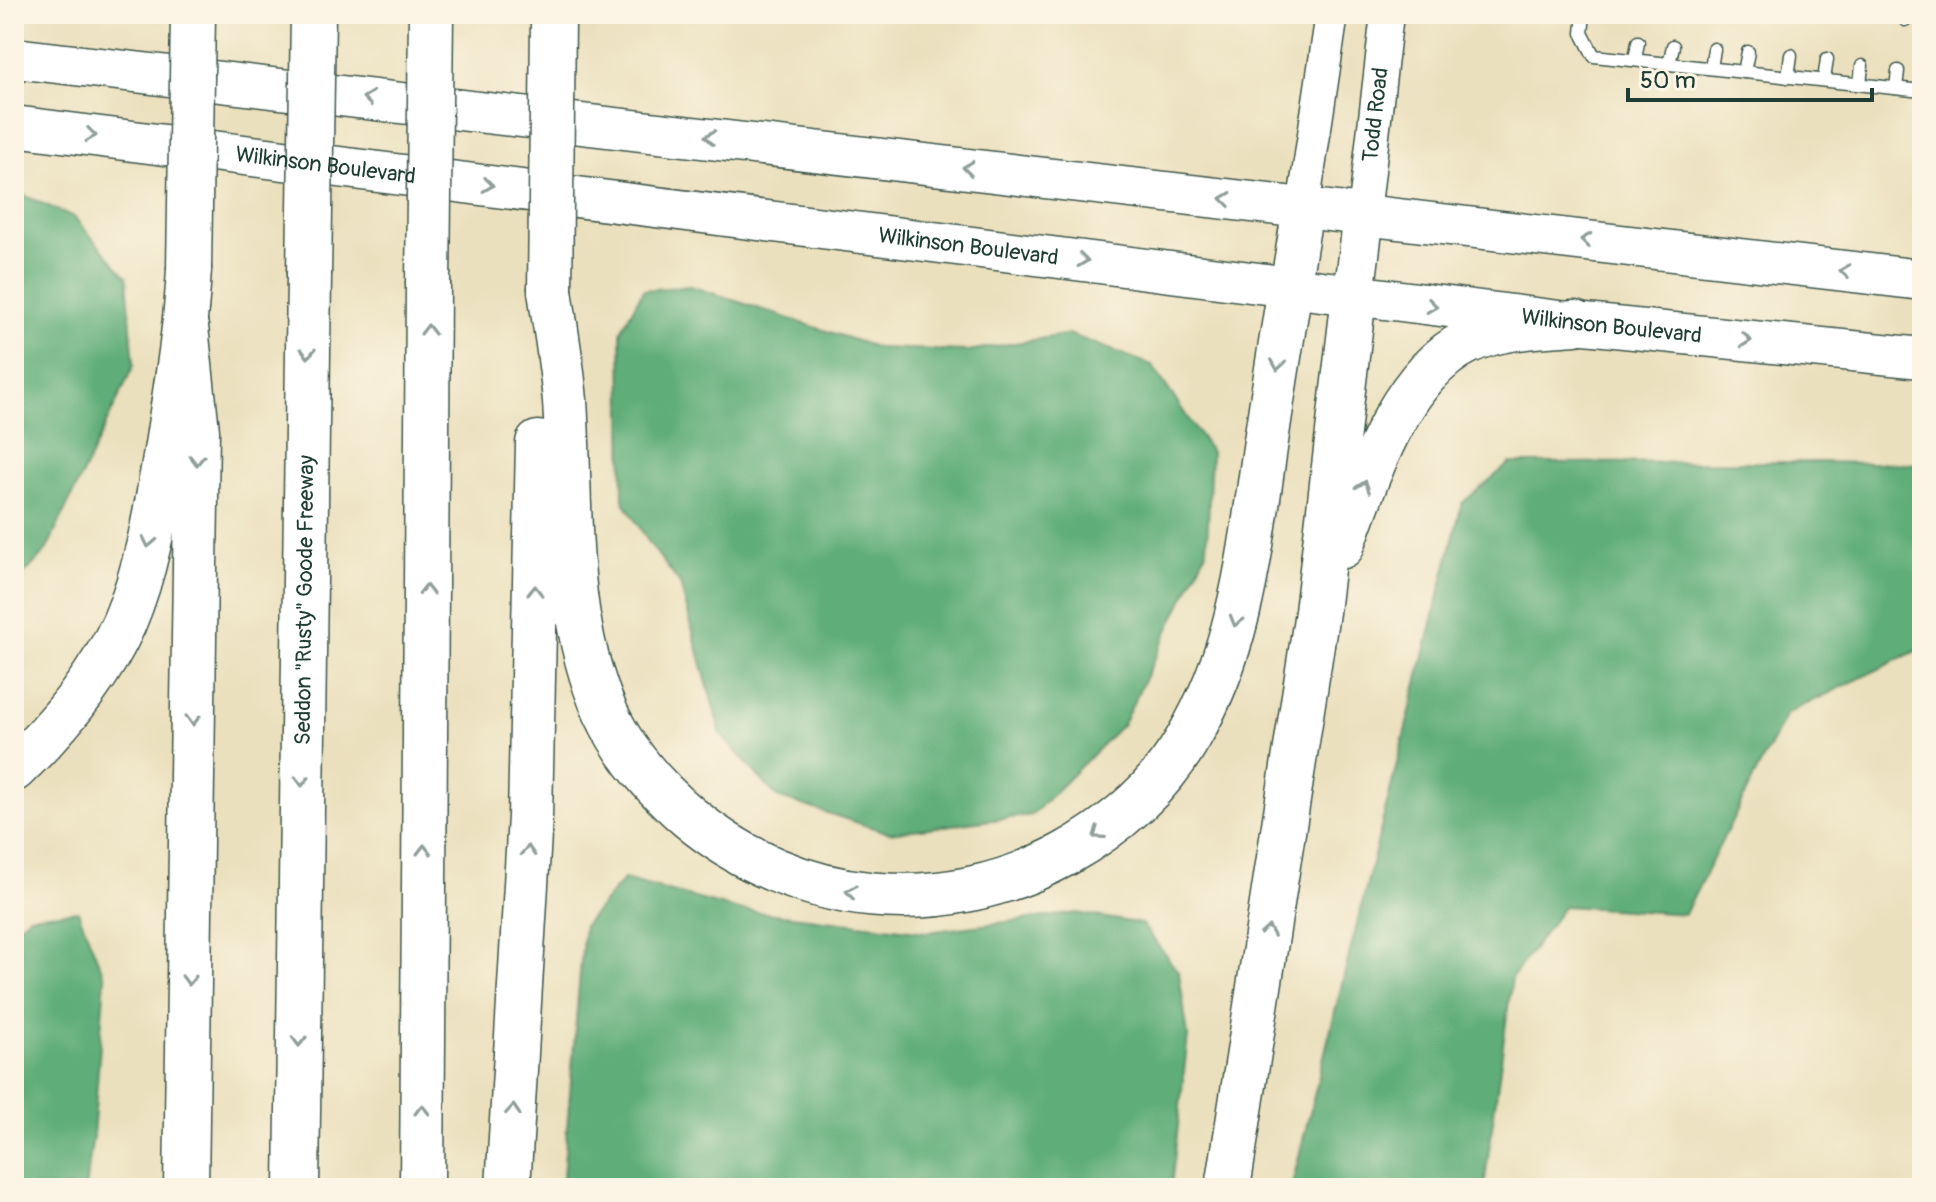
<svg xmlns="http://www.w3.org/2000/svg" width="1936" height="1202" viewBox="0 0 1936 1202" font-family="Pangolin,sans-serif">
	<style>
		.forest { fill: #5ead78; stroke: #3e7556; stroke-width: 2 }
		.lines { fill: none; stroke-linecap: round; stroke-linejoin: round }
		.service-casing { stroke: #3e5549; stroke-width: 15 }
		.tertiary-casing { stroke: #3e5549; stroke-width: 35 }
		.primary-casing { stroke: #3e5549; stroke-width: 43 }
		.motorway-casing { stroke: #3e5549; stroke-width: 47 }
		.service { stroke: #fff; stroke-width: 12 }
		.tertiary { stroke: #fff; stroke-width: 32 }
		.primary { stroke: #fff; stroke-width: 40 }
		.motorway { stroke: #fff; stroke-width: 44 }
		.motorway-bridge-casing { stroke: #3e5549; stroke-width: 47; stroke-linecap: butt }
		.motorway-bridge { stroke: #fff; stroke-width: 44 }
		.oneway { stroke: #8f9e9a }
		.labels { text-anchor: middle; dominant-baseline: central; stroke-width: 6; stroke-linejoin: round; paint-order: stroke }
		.street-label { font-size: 22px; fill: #1f3d34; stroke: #fcf5e5 }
	</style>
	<rect width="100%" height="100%" fill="#fcf5e5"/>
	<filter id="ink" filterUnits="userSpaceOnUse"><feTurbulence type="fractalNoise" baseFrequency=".0125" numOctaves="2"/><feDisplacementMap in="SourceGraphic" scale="16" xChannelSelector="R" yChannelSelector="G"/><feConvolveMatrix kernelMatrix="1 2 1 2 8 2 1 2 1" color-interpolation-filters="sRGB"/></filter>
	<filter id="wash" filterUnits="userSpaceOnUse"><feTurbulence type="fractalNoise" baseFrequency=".006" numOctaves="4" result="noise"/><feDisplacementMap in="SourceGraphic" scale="32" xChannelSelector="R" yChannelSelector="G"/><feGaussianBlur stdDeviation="1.8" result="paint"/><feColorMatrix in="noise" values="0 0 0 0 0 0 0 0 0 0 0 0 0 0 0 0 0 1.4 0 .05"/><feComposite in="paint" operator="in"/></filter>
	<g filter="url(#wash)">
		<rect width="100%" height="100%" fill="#ebe0bd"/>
		<g class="forest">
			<polygon points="14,191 74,217 127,277 134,365 46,551 14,585"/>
			<polygon points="691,286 878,348 968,351 1069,334 1152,365 1211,452 1207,550 1123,724 1032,815 889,833 777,797 721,735 680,584 649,543 623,500 621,331 643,290"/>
			<polygon points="1819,462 1922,464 1922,648 1786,714 1685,914 1564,906 1512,978 1484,1188 1291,1188 1462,503 1510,463"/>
			<polygon points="624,879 739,910 927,932 1077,913 1142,924 1179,973 1188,1036 1171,1188 562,1188 584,925"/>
			<polygon points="78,911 105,978 93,1137 85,1188 14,1188 14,931 29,916"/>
		</g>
	</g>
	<g filter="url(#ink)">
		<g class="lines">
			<defs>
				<g id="service">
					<polyline points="1584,14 1582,33 1594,56 1922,91"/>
					<polyline points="1905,20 1906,14"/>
					<polyline points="1635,60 1638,42"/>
					<polyline points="1669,64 1673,46"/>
					<polyline points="1711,68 1714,49"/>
					<polyline points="1744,72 1748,52"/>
					<polyline points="1788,77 1791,55"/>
					<polyline points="1824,80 1827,59"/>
					<polyline points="1860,84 1862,66"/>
					<polyline points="1896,88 1898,71"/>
				</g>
				<g id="tertiary">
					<polyline points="1303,208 1332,14"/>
					<path id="s1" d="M 1364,214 L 1387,14"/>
				</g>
				<g id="primary">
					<polyline points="14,58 1922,280"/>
					<path id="s2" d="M 14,126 L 1575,323 L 1922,358"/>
					<polyline points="1290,288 1303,208"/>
					<polyline points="1354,296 1364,214"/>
				</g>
				<g id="motorway">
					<path d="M 550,290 C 555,327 562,364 565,401 C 572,504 562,614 605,711 C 624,753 655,788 689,817 C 797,907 942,921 1065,854 C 1115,826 1158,790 1187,740 C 1240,652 1250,554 1264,455 C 1272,399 1281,343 1290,288"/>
					<path d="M 1342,546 C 1367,479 1398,376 1467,342 C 1500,326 1539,326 1575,323"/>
					<path d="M 14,769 C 57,728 99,679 124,623 C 148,567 157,505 167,445 C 176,386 186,329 189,269"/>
					<polyline points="186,1188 197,431 186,327"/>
					<path id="s3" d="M 297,1188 L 309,275"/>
					<polyline points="422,1188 428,285"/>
					<polyline points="508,1188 530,817 538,443"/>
					<polyline points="1228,1188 1317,612 1354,296"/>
				</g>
			</defs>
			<use href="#service" class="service-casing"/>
			<use href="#tertiary" class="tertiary-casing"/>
			<use href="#primary" class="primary-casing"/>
			<use href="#motorway" class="motorway-casing"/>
			<use href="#service" class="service"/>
			<use href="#tertiary" class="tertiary"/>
			<use href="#primary" class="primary"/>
			<use href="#motorway" class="motorway"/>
			<defs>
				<g id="motorway-bridge">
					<polyline points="189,269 193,14"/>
					<polyline points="309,275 313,14"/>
					<polyline points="428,285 431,14"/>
					<polyline points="550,290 553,20"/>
				</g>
			</defs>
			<use href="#motorway-bridge" class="motorway-bridge-casing"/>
			<use href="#motorway-bridge" class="motorway-bridge"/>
		</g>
		<defs><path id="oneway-chevron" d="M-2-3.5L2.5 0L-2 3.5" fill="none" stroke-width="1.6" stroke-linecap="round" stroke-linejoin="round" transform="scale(2)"/></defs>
		<g class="oneway">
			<use href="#oneway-chevron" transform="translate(368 98) rotate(-173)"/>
			<use href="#oneway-chevron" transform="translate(91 135) rotate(7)"/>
			<use href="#oneway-chevron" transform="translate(710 137) rotate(-173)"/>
			<use href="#oneway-chevron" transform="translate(968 168) rotate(-173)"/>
			<use href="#oneway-chevron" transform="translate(488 185) rotate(7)"/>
			<use href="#oneway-chevron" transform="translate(1226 199) rotate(-173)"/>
			<use href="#oneway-chevron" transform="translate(1586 240) rotate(-173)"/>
			<use href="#oneway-chevron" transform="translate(1083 260) rotate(7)"/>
			<use href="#oneway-chevron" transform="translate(1845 271) rotate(-173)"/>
			<use href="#oneway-chevron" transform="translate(1432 306) rotate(7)"/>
			<use href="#oneway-chevron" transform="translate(428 330) rotate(-90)"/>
			<use href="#oneway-chevron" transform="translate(1746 340) rotate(6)"/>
			<use href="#oneway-chevron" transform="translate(308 353) rotate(91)"/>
			<use href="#oneway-chevron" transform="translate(1278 365) rotate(99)"/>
			<use href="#oneway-chevron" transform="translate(197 460) rotate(91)"/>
			<use href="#oneway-chevron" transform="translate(1364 486) rotate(-70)"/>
			<use href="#oneway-chevron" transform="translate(149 542) rotate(102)"/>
			<use href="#oneway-chevron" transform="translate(426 590) rotate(-90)"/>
			<use href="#oneway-chevron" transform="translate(535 591) rotate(-89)"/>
			<use href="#oneway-chevron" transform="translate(1236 621) rotate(106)"/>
			<use href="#oneway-chevron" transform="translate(193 720) rotate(91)"/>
			<use href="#oneway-chevron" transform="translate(302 781) rotate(91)"/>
			<use href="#oneway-chevron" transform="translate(1098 834) rotate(144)"/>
			<use href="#oneway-chevron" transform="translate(424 850) rotate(-90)"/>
			<use href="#oneway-chevron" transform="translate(528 851) rotate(-87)"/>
			<use href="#oneway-chevron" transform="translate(851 892) rotate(-170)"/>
			<use href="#oneway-chevron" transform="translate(1268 931) rotate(-81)"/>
			<use href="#oneway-chevron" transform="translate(189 980) rotate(91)"/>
			<use href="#oneway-chevron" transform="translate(299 1041) rotate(91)"/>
			<use href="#oneway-chevron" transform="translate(422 1110) rotate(-90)"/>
			<use href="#oneway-chevron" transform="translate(513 1110) rotate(-86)"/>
		</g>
	</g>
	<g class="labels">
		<g class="street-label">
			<text stroke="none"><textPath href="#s1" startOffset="100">Todd Road</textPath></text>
			<text stroke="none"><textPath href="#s2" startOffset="314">Wilkinson Boulevard</textPath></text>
			<text stroke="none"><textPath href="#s2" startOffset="962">Wilkinson Boulevard</textPath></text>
			<text stroke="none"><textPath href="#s2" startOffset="1610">Wilkinson Boulevard</textPath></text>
			<text stroke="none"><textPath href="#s3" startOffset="588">Seddon "Rusty" Goode Freeway</textPath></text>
		</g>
	</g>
	<rect width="1936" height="1202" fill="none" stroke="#fcf5e5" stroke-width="48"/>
	<path d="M1628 88v12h244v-12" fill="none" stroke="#1f3d34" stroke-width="4"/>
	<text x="1640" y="88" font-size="24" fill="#1f3d34" stroke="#fcf5e5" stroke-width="6" paint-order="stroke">50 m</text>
</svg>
